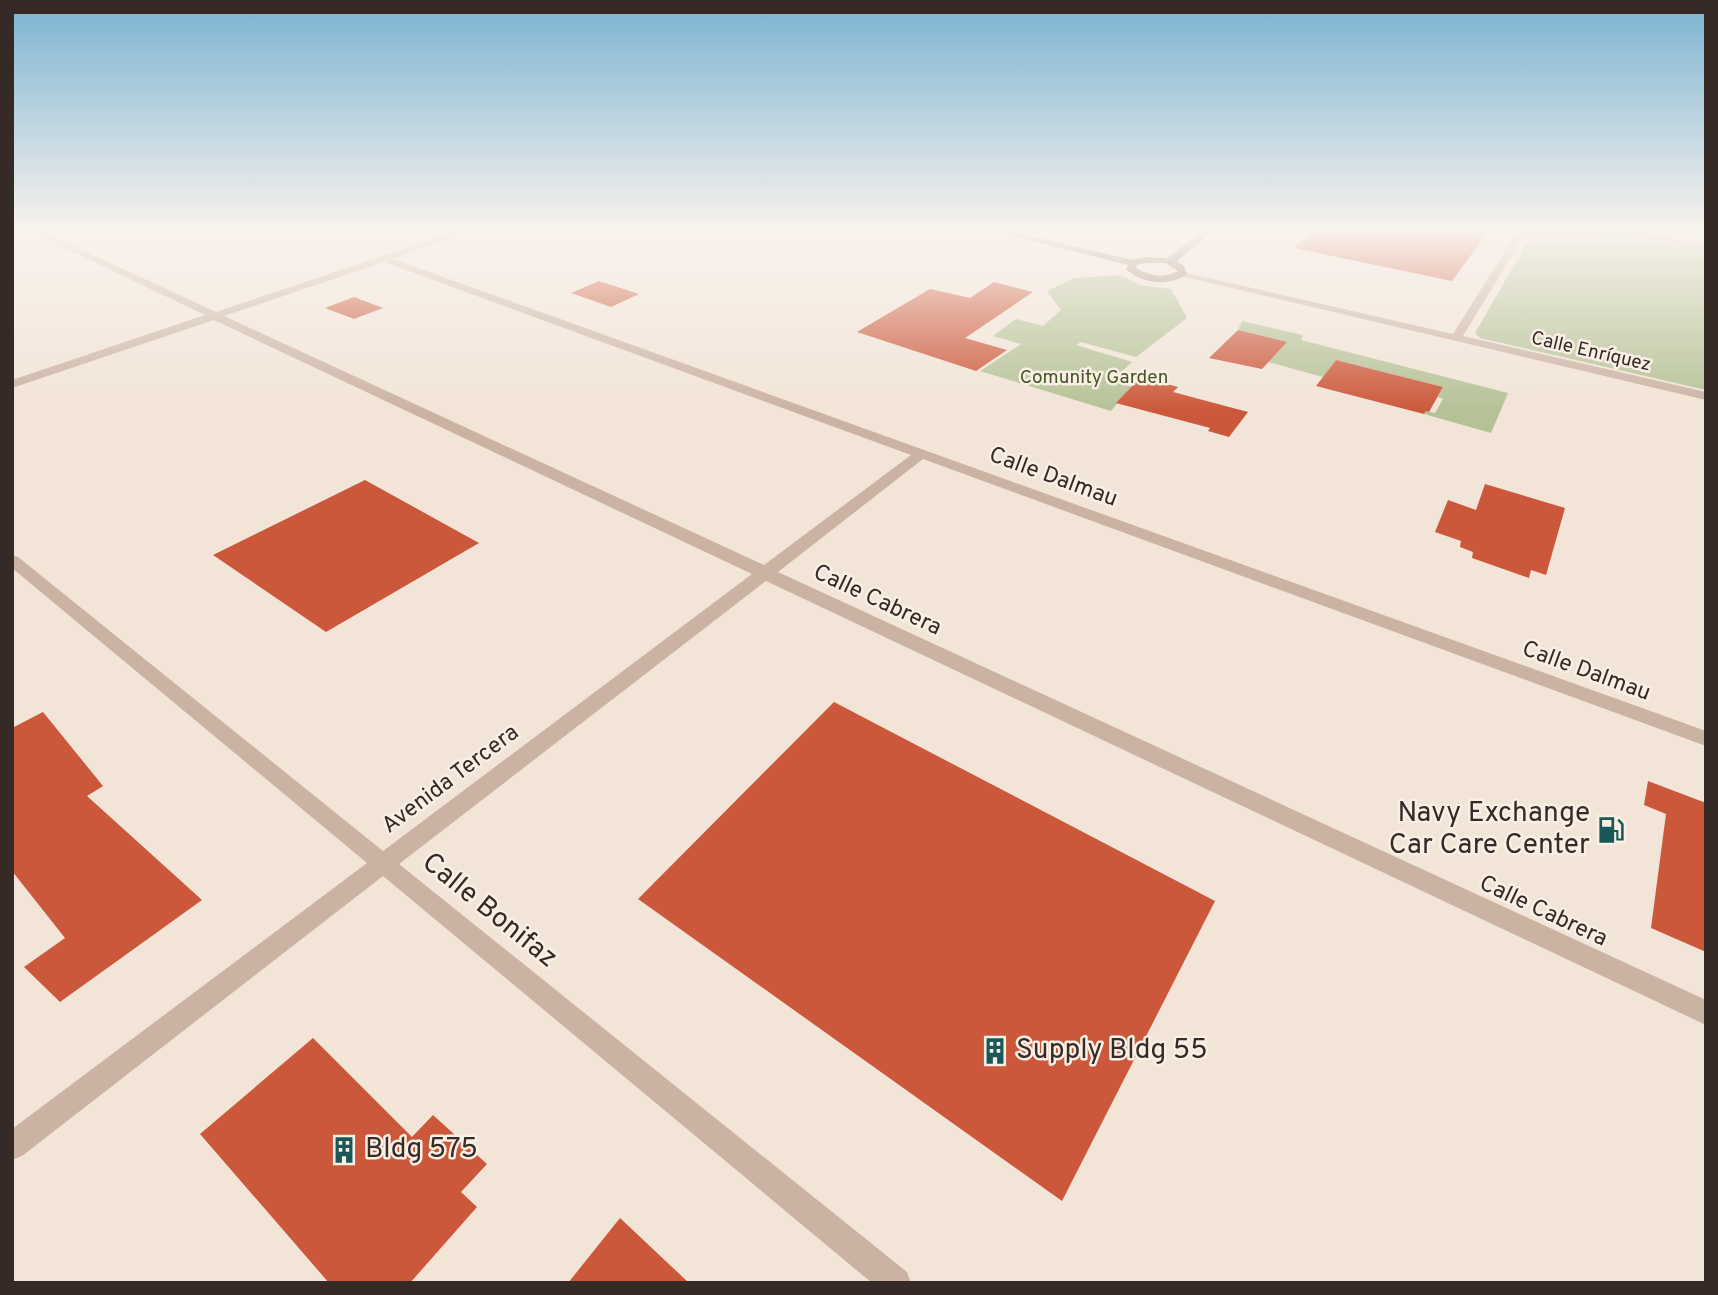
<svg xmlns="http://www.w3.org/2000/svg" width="1718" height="1295" viewBox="0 0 1718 1295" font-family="Overpass,sans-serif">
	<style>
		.green { fill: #b5c297 }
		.building { fill: #cc583b }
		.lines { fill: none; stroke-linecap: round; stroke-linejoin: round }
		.street { fill: #cbb3a3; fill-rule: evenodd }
		.secondary { fill: #9e8274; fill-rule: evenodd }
		.labels { text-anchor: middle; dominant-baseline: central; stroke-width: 5; stroke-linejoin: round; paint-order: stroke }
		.far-street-label { font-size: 19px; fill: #352a25; stroke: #faefe4 }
		.far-park-label { font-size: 19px; fill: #465528; stroke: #faefe4 }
		.street-label { font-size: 23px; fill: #352a25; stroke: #faefe4 }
		.near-poi-label { font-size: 28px; fill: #352a25; stroke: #faefe4; text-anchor: start }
		.near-street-label { font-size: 28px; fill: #352a25; stroke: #faefe4 }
	</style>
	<rect width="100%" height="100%" fill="#f2e4d7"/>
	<g class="green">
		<polygon points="1535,229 1589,229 1706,250 1706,390 1480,338 1475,333"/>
		<polygon points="1121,275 1139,285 1171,289 1187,318 1136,357 1081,342 1076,345 1132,362 1121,372 1136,376 1127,385 1141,389 1134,396 1125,394 1111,411 980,371 1021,344 993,336 1016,319 1043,326 1061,310 1047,291 1074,278"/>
		<polygon points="1242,321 1303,335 1301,340 1508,393 1491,433 1424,414 1426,411 1435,413 1443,399 1438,397 1443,387 1336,360 1323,377 1268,362 1286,342 1238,330"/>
	</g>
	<g class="building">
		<polygon points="1315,229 1490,229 1452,281 1294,248"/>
		<polygon points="599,281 639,294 611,307 571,293"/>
		<polygon points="994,282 1033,292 965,338 1007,350 976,371 857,332 930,289 970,298"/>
		<polygon points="354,297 383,308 354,319 325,308"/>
		<polygon points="1238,330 1287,342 1262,369 1209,358"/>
		<polygon points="1336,360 1443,387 1429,412 1426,411 1424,414 1316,386"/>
		<polygon points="1141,377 1178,387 1173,392 1248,412 1229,437 1208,431 1210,428 1116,403"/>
		<polygon points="365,480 479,543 326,632 213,555"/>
		<polygon points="1485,484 1565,508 1546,575 1531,570 1529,578 1472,558 1473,552 1460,547 1461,541 1435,532 1448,500 1476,510"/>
		<polygon points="834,702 1215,901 1062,1201 638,899"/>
		<polygon points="43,712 103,786 87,796 202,900 60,1002 24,967 65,938 12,871 12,728"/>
		<polygon points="1648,781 1706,803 1706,952 1651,928 1666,814 1644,805"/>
		<polygon points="313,1038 412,1137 433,1115 487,1164 461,1192 477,1207 410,1283 329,1283 200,1134"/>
		<polygon points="620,1218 689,1283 568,1283"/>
	</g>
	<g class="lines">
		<g class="street">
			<path d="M 25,229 L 37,229 L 216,312 L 462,229 L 476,229 L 393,259 L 1706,731 L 1706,746 L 923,459 L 778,572 L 1706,1000 L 1706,1025 L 766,581 L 399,864 L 907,1272 L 911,1283 L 872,1283 L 383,876 L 22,1156 L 12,1160 L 12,1129 L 367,863 L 12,568 L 12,555 L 18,557 L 383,851 L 752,574 L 214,320 L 12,388 L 12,380 L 205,315 ZM 384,262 L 911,455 L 764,565 L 224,316 Z"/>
			<polygon points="1519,229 1528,229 1463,336 1706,392 1706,400 1177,275 1182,272 1453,334"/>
			<polygon points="1597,229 1617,229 1706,245 1706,251"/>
		</g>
		<path class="secondary" d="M 983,229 L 1000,229 L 1133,260 L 1145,257 L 1168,258 L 1205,229 L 1215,229 L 1177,261 L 1184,266 L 1187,274 C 1169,287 1142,284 1126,269 L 1128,265 ZM 1145,263 L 1165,263 L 1178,271 C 1164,279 1150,276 1136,268 L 1137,265 Z"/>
	</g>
	<linearGradient id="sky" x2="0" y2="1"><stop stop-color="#7ab3d2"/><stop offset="0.56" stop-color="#f9f3ed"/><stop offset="1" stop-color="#f9f3ed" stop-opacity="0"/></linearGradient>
	<rect width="1718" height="411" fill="url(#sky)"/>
	<defs>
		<symbol id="fuel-bare" viewBox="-9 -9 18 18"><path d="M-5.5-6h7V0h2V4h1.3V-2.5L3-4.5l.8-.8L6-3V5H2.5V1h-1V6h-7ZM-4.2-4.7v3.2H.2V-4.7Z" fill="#195758" stroke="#faefe4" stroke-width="2.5" paint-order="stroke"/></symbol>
		<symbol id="building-bare" viewBox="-9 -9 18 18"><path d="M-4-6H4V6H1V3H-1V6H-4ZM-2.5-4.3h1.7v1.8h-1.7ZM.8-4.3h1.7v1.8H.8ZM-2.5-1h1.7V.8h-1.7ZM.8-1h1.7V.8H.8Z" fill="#195758" stroke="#faefe4" stroke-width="2.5" paint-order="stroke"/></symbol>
	</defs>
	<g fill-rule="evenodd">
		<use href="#fuel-bare" x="1592" y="811" width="38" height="38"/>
		<use href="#building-bare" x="976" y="1032" width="38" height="38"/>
		<use href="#building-bare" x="325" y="1131" width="38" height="38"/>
	</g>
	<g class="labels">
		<g class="far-street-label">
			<text transform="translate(1591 352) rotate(13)">Calle Enríquez</text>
		</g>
		<g class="far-park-label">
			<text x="1094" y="378">Comunity Garden</text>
		</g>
		<g class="street-label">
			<text transform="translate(1053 478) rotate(20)">Calle Dalmau</text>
			<text transform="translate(877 601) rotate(25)">Calle Cabrera</text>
			<text transform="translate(1586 672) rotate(20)">Calle Dalmau</text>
			<text transform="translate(451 780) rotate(-37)">Avenida Tercera</text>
			<text transform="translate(1543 912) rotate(25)">Calle Cabrera</text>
		</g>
		<g class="near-poi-label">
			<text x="1590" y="814" text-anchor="end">Navy Exchange<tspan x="1590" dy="32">Car Care Center</tspan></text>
			<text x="1016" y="1051">Supply Bldg 55</text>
			<text x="365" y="1150">Bldg 575</text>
		</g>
		<g class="near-street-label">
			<text transform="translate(489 911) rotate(39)">Calle Bonifaz</text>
		</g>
	</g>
	<rect width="1718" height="1295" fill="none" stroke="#352a25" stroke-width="28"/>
</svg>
